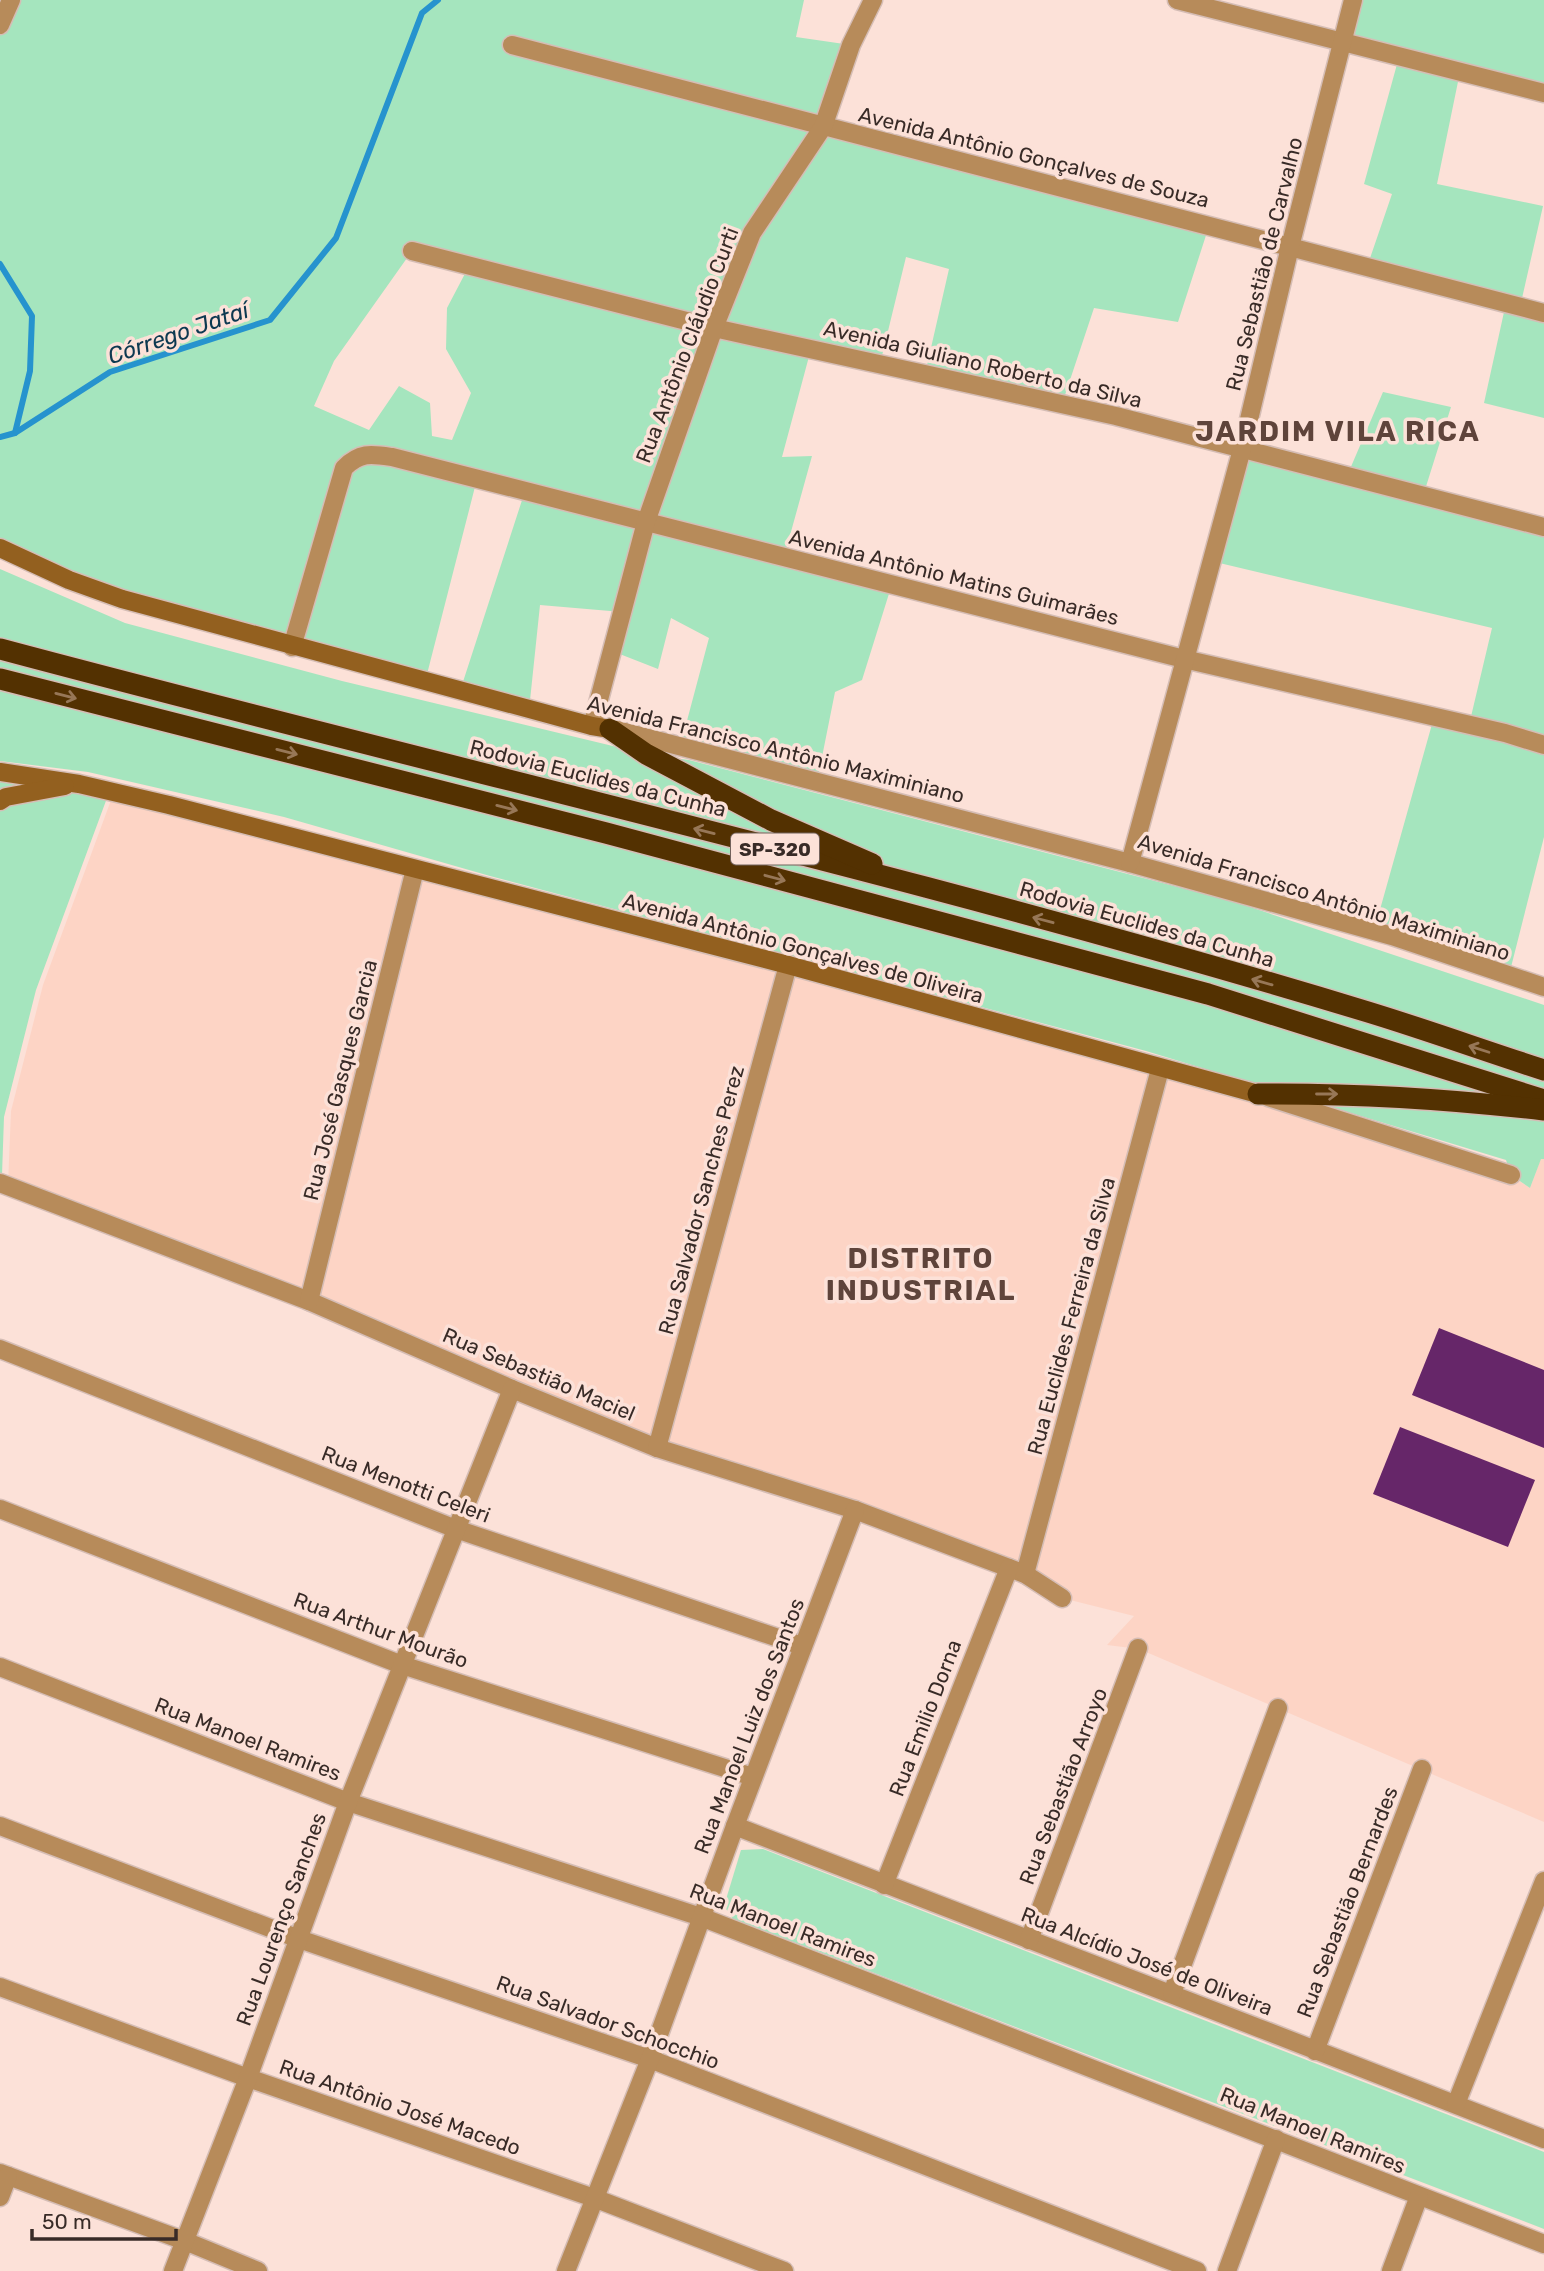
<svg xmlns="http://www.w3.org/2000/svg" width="1544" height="2271" viewBox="0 0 1544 2271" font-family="Rubik,sans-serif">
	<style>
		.built { fill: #fdd4c5 }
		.green { fill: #a5e5be; fill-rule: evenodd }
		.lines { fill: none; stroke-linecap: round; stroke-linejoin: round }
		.stream { stroke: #2693ce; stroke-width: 6 }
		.building { fill: #662669 }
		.minor-casing { stroke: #d5bdb5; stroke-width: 21 }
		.secondary-casing { stroke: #d5bdb5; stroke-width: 21 }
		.motorway-casing { stroke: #d5bdb5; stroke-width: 24 }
		.minor { stroke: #b78b5a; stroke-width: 18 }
		.secondary { stroke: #93601f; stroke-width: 18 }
		.motorway { stroke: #533101; stroke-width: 21 }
		.oneway { stroke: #977757 }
		.labels { text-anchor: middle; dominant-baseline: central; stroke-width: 7; stroke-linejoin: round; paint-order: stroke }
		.shield { fill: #fce1d8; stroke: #73625c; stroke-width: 2 }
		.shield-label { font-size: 19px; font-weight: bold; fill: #382b27 }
		.street-label { font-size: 21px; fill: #382b27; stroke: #fce1d8 }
		.water-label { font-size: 23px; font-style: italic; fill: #0d3951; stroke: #fce1d8 }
		.district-label { font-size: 28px; font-weight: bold; letter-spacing: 2px; fill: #5f443b; stroke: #fce1d8 }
	</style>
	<rect width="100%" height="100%" fill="#fce1d8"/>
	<polygon class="built" points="114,792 788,965 1511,1175 1530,1188 1541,1158 1544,1159 1544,1822 1139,1649 1107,1645 1134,1616 1062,1598 1025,1574 657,1448 8,1185 11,1111 43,985"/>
	<g class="green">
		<path d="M 0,0 L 804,0 L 796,37 L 851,45 L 823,126 L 1209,226 L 1178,322 L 1094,308 L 1062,404 L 925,374 L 949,269 L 906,257 L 880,364 L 811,349 L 782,457 L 812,456 L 784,557 L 892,584 L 862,680 L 835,692 L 817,782 L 680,747 L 709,638 L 671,618 L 658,669 L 612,651 L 622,612 L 540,605 L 529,710 L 460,691 L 525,491 L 477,479 L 425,682 L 122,599 L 0,548 ZM 412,251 L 469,266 L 447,308 L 446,349 L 471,393 L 452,440 L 432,436 L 430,403 L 399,386 L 369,430 L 314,406 L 334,361 Z"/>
		<polygon points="1353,0 1544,0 1544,93 1460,72 1437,184 1543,206 1520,307 1544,313 1544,418 1484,403 1506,303 1367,267 1392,194 1364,184 1399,57 1344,43"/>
		<polygon points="1383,392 1451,407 1423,496 1544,527 1544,837 1509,975 1374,931 1434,717 1469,725 1492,628 1211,561 1242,449 1347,476"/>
		<polygon points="0,569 125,623 342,681 646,754 689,760 1232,901 1544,1005 1544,1159 1541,1159 1530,1188 1511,1175 1506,1160 1146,1051 490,876 284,817 88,772 0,761"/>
		<polygon points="0,779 107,798 36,990 4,1117 2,1175 0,1175"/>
		<polygon points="763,1849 1544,2152 1544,2229 733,1919 724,1906 741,1850"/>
	</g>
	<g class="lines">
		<g class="stream">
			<polyline points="0,264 32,316 30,371 15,433"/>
			<polyline points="0,437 15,433 110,372 270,320 336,238 422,13 438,0"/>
		</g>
	</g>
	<g class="building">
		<polygon points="1439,1328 1544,1370 1544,1448 1412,1395"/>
		<polygon points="1400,1427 1535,1480 1508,1547 1373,1494"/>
	</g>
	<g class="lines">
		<defs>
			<g id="minor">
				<polyline points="1177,0 1544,93"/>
				<polyline points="0,25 11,0"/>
				<polyline points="512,45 1544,313"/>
				<polyline points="412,251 714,328 1116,416 1544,527"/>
				<path d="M 292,647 L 344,468 C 360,452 371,454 392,457 L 1184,659 L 1505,733 L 1544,745"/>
				<polyline points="592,726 646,522 714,328 752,233 823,127 851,45 873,0"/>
				<polyline points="617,730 1130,863 1392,936 1544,987"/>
				<polyline points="1130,863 1242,449 1290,247 1353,0"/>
				<polyline points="1268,1097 1511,1175"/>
				<polyline points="0,1183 309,1301 512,1389 657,1448 855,1510 1025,1574 1062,1598"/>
				<polyline points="309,1301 415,869"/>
				<polyline points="0,1349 456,1529 802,1646"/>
				<polyline points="657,1448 788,965"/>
				<polyline points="0,1509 402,1665 753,1777"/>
				<polyline points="1025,1574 1160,1069"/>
				<polyline points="0,1667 348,1802 701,1917 1544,2244"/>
				<polyline points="0,1826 299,1939 650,2059 1197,2271"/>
				<path d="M 735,1826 C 1004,1931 1275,2033 1544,2139"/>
				<polyline points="884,1885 1009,1568"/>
				<polyline points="1029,1940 1138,1648"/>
				<polyline points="0,1987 248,2078 594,2198 784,2271"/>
				<polyline points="1172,1993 1278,1708"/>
				<polyline points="1315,2051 1422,1769"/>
				<polyline points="1456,2104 1544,1881"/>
				<polyline points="0,2173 185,2241 258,2271"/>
				<polyline points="0,2197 8,2176"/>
				<polyline points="173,2271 248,2078 348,1802 512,1389"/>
				<polyline points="566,2271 650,2059 735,1826 855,1510"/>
				<polyline points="1227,2271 1276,2139"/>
				<polyline points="1391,2271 1419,2196"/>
			</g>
			<g id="secondary">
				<polyline points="0,548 69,580 122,599 592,726 610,729"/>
				<polyline points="0,772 79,784 169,805 788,965 1258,1094"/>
				<polyline points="0,801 6,797 65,786"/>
			</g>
			<g id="motorway">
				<path d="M 0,649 C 456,771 917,875 1368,1012 C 1427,1030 1485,1051 1544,1070"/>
				<polyline points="0,679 606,833 1208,994 1544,1100"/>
				<polyline points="610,729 646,754 771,820 872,864"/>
				<path d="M 1258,1094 C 1354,1093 1449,1099 1544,1110"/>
			</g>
		</defs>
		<use href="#minor" class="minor-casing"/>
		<use href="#secondary" class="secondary-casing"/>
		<use href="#motorway" class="motorway-casing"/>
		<use href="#minor" class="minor"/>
		<use href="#secondary" class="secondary"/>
		<use href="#motorway" class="motorway"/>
	</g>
	<defs><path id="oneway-shaft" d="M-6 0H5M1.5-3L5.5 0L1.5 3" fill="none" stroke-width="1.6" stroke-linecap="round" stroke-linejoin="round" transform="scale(1.75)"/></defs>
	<g class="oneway">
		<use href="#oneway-shaft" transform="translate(66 696) rotate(14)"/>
		<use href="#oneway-shaft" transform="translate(287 752) rotate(14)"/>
		<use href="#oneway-shaft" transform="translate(507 808) rotate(14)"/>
		<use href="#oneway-shaft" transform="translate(704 831) rotate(-166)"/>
		<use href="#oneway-shaft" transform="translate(775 878) rotate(15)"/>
		<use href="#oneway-shaft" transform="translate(1043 920) rotate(-165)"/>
		<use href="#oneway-shaft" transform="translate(1262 982) rotate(-164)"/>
		<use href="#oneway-shaft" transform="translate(1479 1049) rotate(-162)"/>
		<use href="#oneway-shaft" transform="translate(1327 1094)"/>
	</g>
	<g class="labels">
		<rect class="shield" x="731" y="833.5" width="88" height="31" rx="5"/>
		<g class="shield-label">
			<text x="775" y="849">SP-320</text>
		</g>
		<g class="street-label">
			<text transform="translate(1034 157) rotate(14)">Avenida Antônio Gonçalves de Souza</text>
			<text transform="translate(1264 264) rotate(-76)">Rua Sebastião de Carvalho</text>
			<text transform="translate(687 345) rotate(-69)">Rua Antônio Cláudio Curti</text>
			<text transform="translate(983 364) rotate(13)">Avenida Giuliano Roberto da Silva</text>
			<text transform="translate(954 577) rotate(14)">Avenida Antônio Matins Guimarães</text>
			<text transform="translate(776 749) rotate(14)">Avenida Francisco Antônio Maximiniano</text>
			<text transform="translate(598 778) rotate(14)">Rodovia Euclides da Cunha</text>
			<text transform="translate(1324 897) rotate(17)">Avenida Francisco Antônio Maximiniano</text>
			<text transform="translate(1147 924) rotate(16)">Rodovia Euclides da Cunha</text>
			<text transform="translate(803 948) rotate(15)">Avenida Antônio Gonçalves de Oliveira</text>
			<text transform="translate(340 1080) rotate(-76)">Rua José Gasques Garcia</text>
			<text transform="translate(701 1200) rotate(-75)">Rua Salvador Sanches Perez</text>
			<text transform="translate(1071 1316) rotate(-75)">Rua Euclides Ferreira da Silva</text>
			<text transform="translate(539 1374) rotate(23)">Rua Sebastião Maciel</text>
			<text transform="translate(406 1484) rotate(21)">Rua Menotti Celeri</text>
			<text transform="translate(381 1630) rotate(20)">Rua Arthur Mourão</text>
			<text transform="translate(925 1718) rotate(-69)">Rua Emilio Dorna</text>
			<text transform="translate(749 1726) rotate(-69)">Rua Manoel Luiz dos Santos</text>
			<text transform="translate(248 1739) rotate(21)">Rua Manoel Ramires</text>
			<text transform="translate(1063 1786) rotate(-69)">Rua Sebastião Arroyo</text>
			<text transform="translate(1347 1902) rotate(-69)">Rua Sebastião Bernardes</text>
			<text transform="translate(281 1919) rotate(-70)">Rua Lourenço Sanches</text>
			<text transform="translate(783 1925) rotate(21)">Rua Manoel Ramires</text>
			<text transform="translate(1147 1961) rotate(21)">Rua Alcídio José de Oliveira</text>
			<text transform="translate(608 2022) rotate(20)">Rua Salvador Schocchio</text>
			<text transform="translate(400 2107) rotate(19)">Rua Antônio José Macedo</text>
			<text transform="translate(1313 2130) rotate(22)">Rua Manoel Ramires</text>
		</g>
		<g class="water-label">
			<text transform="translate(178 333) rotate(-19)">Córrego Jataí</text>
		</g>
		<g class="district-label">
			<text x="1338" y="431">JARDIM VILA RICA</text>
			<text x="921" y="1258">DISTRITO<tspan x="921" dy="32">INDUSTRIAL</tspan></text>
		</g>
	</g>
	<path d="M32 2229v10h144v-10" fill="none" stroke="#382b27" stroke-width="3.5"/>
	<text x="42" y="2229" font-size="21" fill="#382b27" stroke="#fce1d8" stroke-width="5" paint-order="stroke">50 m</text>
</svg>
